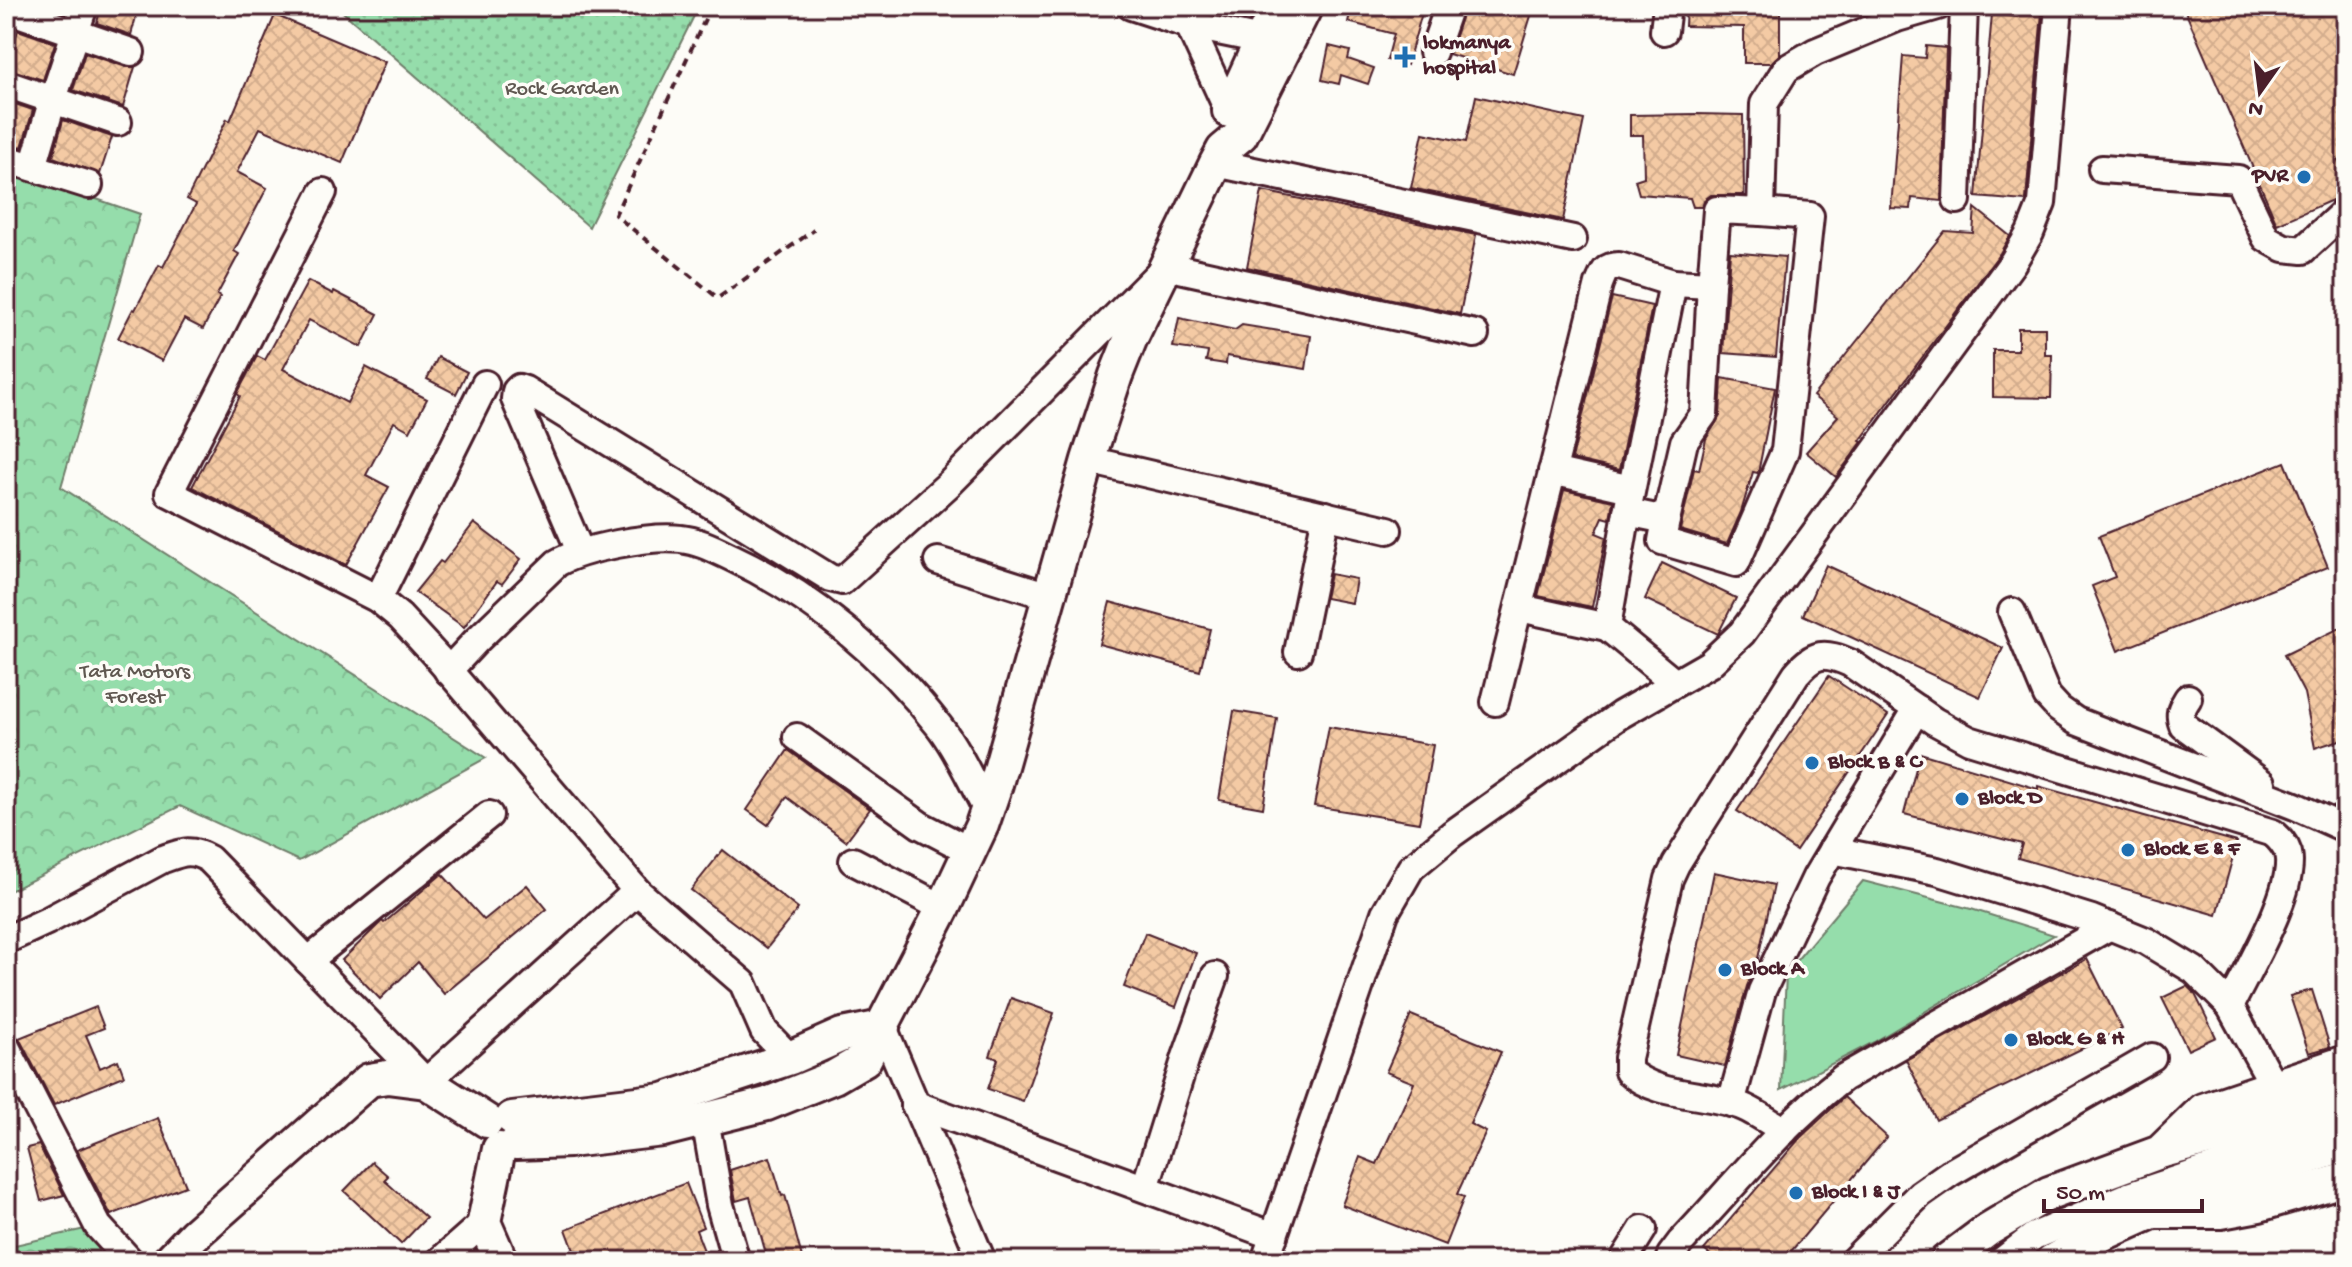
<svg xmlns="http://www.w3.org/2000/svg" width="2352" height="1267" viewBox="0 0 2352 1267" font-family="'Gochi Hand',sans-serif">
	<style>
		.green { fill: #95ddab; stroke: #707e6b; stroke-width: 2 }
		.forest { fill: url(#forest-crowns); stroke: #707e6b; stroke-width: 2 }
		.park { fill: url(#park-dots); stroke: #707e6b; stroke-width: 2 }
		.building { fill: url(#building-cross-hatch); stroke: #4a1f2b; stroke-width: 2 }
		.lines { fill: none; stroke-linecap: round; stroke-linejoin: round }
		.minor-casing { stroke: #4a1f2b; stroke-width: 32 }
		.major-casing { stroke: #4a1f2b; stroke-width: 38 }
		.path { stroke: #4a1f2b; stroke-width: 4; stroke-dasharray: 8 6; stroke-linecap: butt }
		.minor { stroke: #fdfcf7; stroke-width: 26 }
		.major { stroke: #fdfcf7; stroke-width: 32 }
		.poi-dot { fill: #1f6fb2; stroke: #fdfcf7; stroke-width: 3 }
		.labels { text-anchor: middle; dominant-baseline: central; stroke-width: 7; stroke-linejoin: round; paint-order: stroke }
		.poi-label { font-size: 22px; font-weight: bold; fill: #4a1f2b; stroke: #fdfcf7; text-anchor: start }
		.park-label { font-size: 22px; fill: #605851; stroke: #fdfcf7 }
	</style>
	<defs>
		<pattern id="forest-crowns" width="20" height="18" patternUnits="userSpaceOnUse" patternTransform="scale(2)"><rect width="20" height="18" fill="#95ddab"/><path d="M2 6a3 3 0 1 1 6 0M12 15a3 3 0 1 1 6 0" fill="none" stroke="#82bd93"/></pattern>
		<pattern id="park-dots" width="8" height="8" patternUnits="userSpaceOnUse" patternTransform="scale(2)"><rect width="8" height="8" fill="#95ddab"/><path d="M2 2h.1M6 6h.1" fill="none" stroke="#82bd93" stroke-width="1.8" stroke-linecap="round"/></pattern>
		<pattern id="building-cross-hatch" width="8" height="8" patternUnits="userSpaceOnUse" patternTransform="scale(2)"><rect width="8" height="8" fill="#f4caa4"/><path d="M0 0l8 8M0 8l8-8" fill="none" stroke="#d3ad8d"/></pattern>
	</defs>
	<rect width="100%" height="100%" fill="#fdfcf7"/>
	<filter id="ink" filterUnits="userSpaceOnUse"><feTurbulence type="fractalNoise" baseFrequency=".0125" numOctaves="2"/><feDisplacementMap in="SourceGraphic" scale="16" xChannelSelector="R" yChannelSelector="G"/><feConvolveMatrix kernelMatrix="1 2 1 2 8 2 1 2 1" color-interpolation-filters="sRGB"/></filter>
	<g filter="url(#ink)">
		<polygon class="green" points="1863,881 1971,909 2054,935 1874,1042 1781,1090 1786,973"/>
		<g class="forest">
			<polygon points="6,168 140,214 61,487 486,758 299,861 180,806 6,893"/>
			<polygon points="98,1226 98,1261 6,1261 6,1247"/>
		</g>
		<polygon class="park" points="336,6 699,6 589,227"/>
		<g class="building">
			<polygon points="101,6 139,6 131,35 97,23"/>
			<polygon points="1352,6 1424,6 1407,65 1387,60 1394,34 1348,22"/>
			<polygon points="1465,6 1534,6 1513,74 1449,54"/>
			<polygon points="1686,6 1780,6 1780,54 1771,63 1744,63 1744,27 1685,26"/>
			<polygon points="2183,6 2346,6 2346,157 2338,160 2346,178 2346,194 2277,224"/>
			<polygon points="2018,10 2042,12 2026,199 2025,201 1976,197 1992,14 2017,17"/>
			<polygon points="275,15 385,62 342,163 260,128 237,172 267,188 234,251 239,254 217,295 220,297 203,329 184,319 162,361 118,338 133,309 135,310 159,265 163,267 196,204 187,199 227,119 230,121"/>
			<polygon points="18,30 55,43 43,80 6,68"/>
			<polygon points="1329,46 1350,51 1348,59 1374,68 1368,84 1341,75 1339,84 1322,80"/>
			<polygon points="1926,46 1946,48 1941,201 1912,198 1911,209 1891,208 1903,56 1925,58"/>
			<polygon points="85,53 126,67 135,67 123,107 73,90"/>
			<polygon points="1476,96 1584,120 1563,220 1411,188 1423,133 1466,142"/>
			<polygon points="6,101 33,110 22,147 6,143"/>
			<polygon points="1697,114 1743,115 1744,195 1711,195 1704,200 1702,207 1693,207 1690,198 1639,194 1635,180 1644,177 1643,135 1630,135 1630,115"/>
			<polygon points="63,120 112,137 100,174 53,157"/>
			<polygon points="1262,191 1476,235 1460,314 1247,267"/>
			<polygon points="1975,208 2010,236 2000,253 1860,441 1862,442 1836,477 1806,452 1838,416 1813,396 1945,231 1973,233"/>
			<polygon points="1730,252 1785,257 1776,357 1723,353"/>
			<polygon points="308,281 333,294 334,291 378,314 361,347 309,320 283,369 347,403 366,367 427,399 410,431 394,422 366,475 389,487 346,565 192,487 240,396 237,394 257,356 265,360"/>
			<polygon points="1612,297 1652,306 1619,470 1572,459"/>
			<polygon points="1179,318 1235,330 1242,325 1311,336 1306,369 1227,356 1226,364 1206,361 1208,352 1173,347"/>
			<polygon points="2018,328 2045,328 2045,355 2052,355 2051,398 1993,397 1993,350 2018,350"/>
			<polygon points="438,357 467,372 456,394 427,379"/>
			<polygon points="1722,378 1775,388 1758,473 1753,472 1741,512 1727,544 1680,530 1694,469 1699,470 1706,439 1720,416"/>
			<polygon points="2285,462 2328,567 2118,651 2092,586 2115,577 2099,536"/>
			<polygon points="1564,490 1613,501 1610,519 1603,517 1596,533 1606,537 1592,607 1538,596"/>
			<polygon points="474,523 521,559 502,584 497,581 464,627 415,592 440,561 443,563"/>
			<polygon points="1662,563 1736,598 1718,634 1645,599"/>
			<polygon points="1826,565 2003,648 1980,697 1803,615"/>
			<polygon points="1330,574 1356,579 1352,603 1325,598"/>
			<polygon points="1110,602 1210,629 1200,671 1099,644"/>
			<polygon points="2346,625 2346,738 2315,748 2304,693 2284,655"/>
			<polygon points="1829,676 1888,715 1796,851 1737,811"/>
			<polygon points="1234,711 1277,718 1263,808 1219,800"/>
			<polygon points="1329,727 1433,745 1419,823 1314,806"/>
			<polygon points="788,750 870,809 846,841 787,797 768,825 747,810"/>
			<polygon points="1920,753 2038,789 2038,786 2237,842 2217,915 2018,858 2022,844 1904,814"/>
			<polygon points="723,850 798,909 767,948 691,890"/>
			<polygon points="1714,872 1774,885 1757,963 1747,986 1725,1066 1676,1055"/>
			<polygon points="442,874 484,920 527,885 547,909 444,994 418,962 380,999 342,960 379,924 382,921 384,923"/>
			<polygon points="1145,933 1196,953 1176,1007 1124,987"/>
			<polygon points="2087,959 2122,1029 1936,1120 1906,1060"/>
			<polygon points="2187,986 2195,994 2216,1037 2188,1050 2162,998"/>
			<polygon points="2312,990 2330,1047 2309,1053 2290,996"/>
			<polygon points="1011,998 1054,1013 1023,1101 988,1089 998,1059 990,1056"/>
			<polygon points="96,1007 104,1028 86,1035 100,1068 118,1060 124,1076 54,1105 19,1038"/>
			<polygon points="1411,1015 1501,1052 1470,1124 1486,1132 1457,1194 1464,1197 1445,1245 1342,1205 1360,1157 1377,1164 1414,1083 1386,1072"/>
			<polygon points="1844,1097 1887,1137 1783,1261 1718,1261 1704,1250 1800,1138"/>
			<polygon points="158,1118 186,1186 111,1215 77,1150"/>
			<polygon points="39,1145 64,1195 41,1201 27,1148"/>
			<polygon points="770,1157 782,1196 785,1195 803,1261 768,1261 750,1197 736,1201 730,1170"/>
			<polygon points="372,1162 388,1176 384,1180 426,1218 401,1244 344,1191"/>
			<polygon points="686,1183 703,1227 696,1230 708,1261 578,1261 566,1229"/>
		</g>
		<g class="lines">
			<defs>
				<g id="minor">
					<polyline points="7,6 6,9 131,52"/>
					<polyline points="1131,6 1189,25 1262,40 1277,47"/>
					<polyline points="1189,25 1229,112 1240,117"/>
					<polyline points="1664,31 1667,6"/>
					<polyline points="1433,52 1449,6"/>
					<polyline points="6,84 118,122"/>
					<polyline points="6,159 89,185"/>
					<polyline points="1216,163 1573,239"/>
					<polyline points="33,167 53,99 84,6"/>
					<polyline points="2102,169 2238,179 2266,238 2284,248 2303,250 2346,210"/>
					<polyline points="323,192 169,493 378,599 400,617 437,657 637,891 743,983 764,1031 790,1058"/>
					<polyline points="1957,200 1964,6"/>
					<polyline points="1088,460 1388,530"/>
					<polyline points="1552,471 1631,489"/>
					<polyline points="1627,512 1673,283"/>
					<polyline points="1666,520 1662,541 1736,563 1785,451 1810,216 1761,212"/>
					<polyline points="580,551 515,399 516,391 519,388 525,390 830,578 842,581 950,483 1166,266 1475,334"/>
					<polyline points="938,561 1049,596"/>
					<polyline points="378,599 485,384"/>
					<polyline points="1520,608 1607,627"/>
					<polyline points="2012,612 2047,696 2059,709 2076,721 2295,806 2346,829"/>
					<polyline points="1298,652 1326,515"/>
					<path d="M 448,671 L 476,641 L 557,563 C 583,548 652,535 681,539 C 700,541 716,550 733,558 C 812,595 885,657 939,726 C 958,750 972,783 987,810"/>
					<polyline points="1675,683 1607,627 1627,512 1666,520 1684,442 1704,414 1711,285"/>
					<path d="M 2188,698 C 2182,708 2178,713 2183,725 L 2262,783"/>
					<path d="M 1495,702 L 1599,284 C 1604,272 1605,266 1619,266 L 1673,283 L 1711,285 L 1717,210 L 1761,212 L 1764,104 L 1786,69 L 1815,52 L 1897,18 L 1938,6"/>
					<polyline points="797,737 920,825 970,851"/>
					<polyline points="1832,850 1937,871 2092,919 2146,941 2194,970 2230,1006 2274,1086"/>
					<polyline points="853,861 943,908"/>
					<path d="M 6,940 L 47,921 L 163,859 C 183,852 190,848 209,859 L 426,1082 L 637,891"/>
					<polyline points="308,961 489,815"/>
					<polyline points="883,1027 982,1261"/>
					<polyline points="6,1047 98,1226 130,1261"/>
					<polyline points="1731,1103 1762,991 1816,877 1917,709"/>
					<polyline points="914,1104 1274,1236"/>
					<polyline points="705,1119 720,1205 736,1261"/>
					<path d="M 1784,1131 C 1770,1122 1756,1112 1741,1106 C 1705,1092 1658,1098 1628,1071 L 1628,1058 L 1669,879 L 1676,864 L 1796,674 C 1815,652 1824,652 1850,663 L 1934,721 L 1969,740 L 2273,833 C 2280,839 2285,844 2288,853 C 2297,888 2246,973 2230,1006"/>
					<polyline points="1145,1188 1186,1057 1215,976"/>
					<polyline points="440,1261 484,1222"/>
					<polyline points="1265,1261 1385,913 1411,868 1452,834 1620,715 1709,664 1742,633 2013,262 2030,233 2042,203 2059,6"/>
					<polyline points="1623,1261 1643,1229"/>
					<path d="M 1669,1261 L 1671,1255 L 1680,1243 C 1733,1187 1782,1125 1843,1078 L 2110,926"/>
					<polyline points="1853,1261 1920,1194 1950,1173 2152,1057"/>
					<polyline points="2002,1261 2034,1236 2131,1195 2346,1123"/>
				</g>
				<g id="major">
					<polyline points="1229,111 1277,6"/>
					<polyline points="512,1118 663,1100 790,1058 842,1035 883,1027"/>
					<polyline points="516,1143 569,1141 663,1130 767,1104 834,1077 865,1059 943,908 982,825 996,784 1088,460 1116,375 1130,340 1216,163 1223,150 1241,135 1306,6"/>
					<polyline points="499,1149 484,1222 501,1261"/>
					<polyline points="2163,1151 2213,1138 2346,1095"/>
					<polyline points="2175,1205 2228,1184 2346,1145"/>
					<polyline points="169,1261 194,1235 369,1080 387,1077 426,1082 487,1121"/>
					<polyline points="1946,1261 1989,1229 2049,1193 2160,1152 2203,1110 2346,1062"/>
					<polyline points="2052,1261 2088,1241 2153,1212 2221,1212 2259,1205 2346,1179"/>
				</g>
			</defs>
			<use href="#minor" class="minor-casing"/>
			<use href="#major" class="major-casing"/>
			<polyline class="path" points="711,6 615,215 718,298 814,230"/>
			<use href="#minor" class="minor"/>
			<use href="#major" class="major"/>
		</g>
	</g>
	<g class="poi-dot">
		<path d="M1401 45h8v8h8v8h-8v8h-8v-8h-8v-8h8z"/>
		<circle cx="2304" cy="177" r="8"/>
		<circle cx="1812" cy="763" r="8"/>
		<circle cx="1962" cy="799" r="8"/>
		<circle cx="2128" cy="850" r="8"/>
		<circle cx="1725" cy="970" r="8"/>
		<circle cx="2011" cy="1040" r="8"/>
		<circle cx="1796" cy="1193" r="8"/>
	</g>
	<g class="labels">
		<g class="poi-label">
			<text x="1423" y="44">lokmanya<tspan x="1423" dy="25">hospital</tspan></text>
			<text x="2288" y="177" text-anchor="end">PVR</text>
			<text x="1828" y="763">Block B &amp; C</text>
			<text x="1978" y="799">Block D</text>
			<text x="2144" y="850">Block E &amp; F</text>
			<text x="1741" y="970">Block A</text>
			<text x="2027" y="1040">Block G &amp; H</text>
			<text x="1812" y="1193">Block I &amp; J</text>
		</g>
		<g class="park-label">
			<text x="562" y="90">Rock Garden</text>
			<text x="135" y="673">Tata Motors<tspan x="135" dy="25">Forest</tspan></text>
		</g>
	</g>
	<rect width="2352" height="1267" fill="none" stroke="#fdfcf7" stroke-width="32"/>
	<rect x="16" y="16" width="2320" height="1235" fill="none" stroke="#4a1f2b" stroke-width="3" filter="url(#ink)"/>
	<g transform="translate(2260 92) rotate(194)" stroke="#fdfcf7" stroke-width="6" paint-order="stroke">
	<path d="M0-6L14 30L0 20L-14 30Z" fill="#4a1f2b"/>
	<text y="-12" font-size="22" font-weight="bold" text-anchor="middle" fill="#4a1f2b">N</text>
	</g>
	<path d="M2044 1199v12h158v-12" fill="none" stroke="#4a1f2b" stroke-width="4"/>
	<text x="2056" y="1199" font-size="24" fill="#4a1f2b" stroke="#fdfcf7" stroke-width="6" paint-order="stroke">50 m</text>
</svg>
